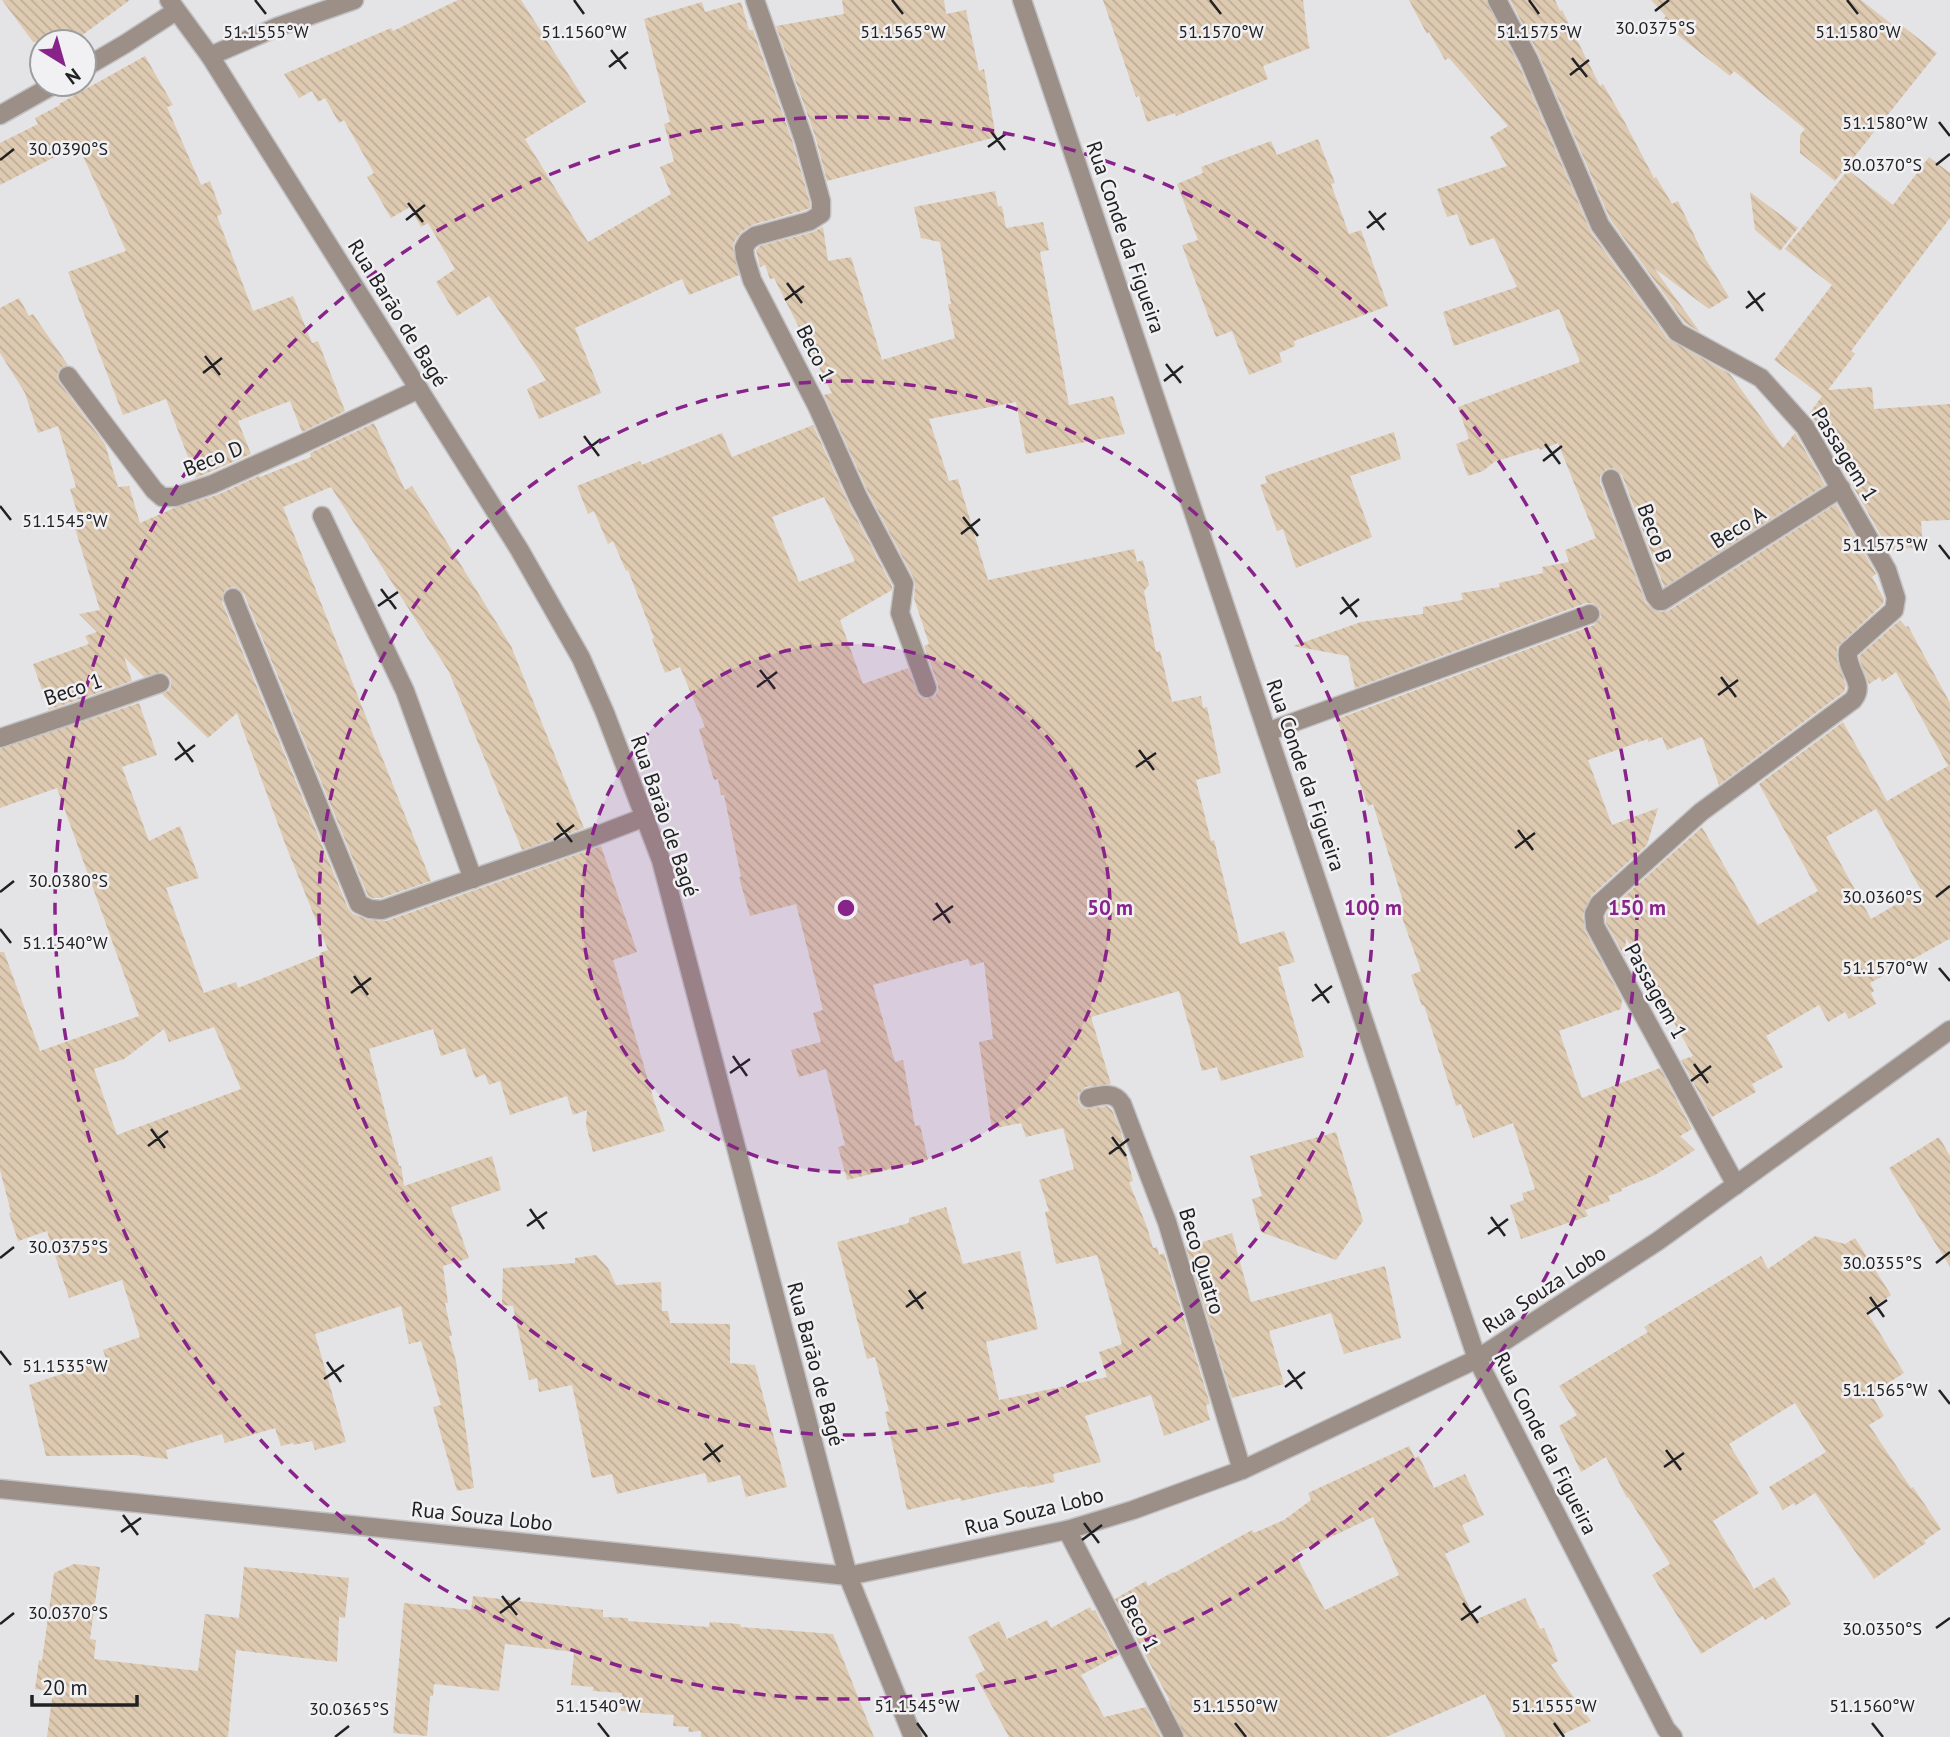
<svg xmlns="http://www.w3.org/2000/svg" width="1950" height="1737" viewBox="0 0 1950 1737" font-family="'PT Sans',sans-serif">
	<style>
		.building { fill: url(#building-back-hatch); fill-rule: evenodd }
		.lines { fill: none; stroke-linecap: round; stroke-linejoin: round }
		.lane-casing { stroke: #c1c1c4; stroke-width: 21 }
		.street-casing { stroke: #c1c1c4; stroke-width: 21 }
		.lane { stroke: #9b8f87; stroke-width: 18 }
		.street { stroke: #9b8f87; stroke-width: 18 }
		.ticks { fill: none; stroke: #212123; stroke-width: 2.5 }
		.ring { fill: none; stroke: #88238a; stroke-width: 3.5; stroke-dasharray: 12 9 }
		.labels { text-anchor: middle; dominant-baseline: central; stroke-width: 5; stroke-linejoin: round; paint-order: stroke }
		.street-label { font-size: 21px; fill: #212123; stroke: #f1f1f4 }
		.ticks-label { font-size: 18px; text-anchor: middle; fill: #212123; stroke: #f1f1f4; stroke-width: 5; stroke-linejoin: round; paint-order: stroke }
		.centre { fill: #88238a; stroke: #f1f1f4; stroke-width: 3.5 }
		.ring-label { font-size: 21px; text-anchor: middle; font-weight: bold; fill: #88238a; stroke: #f1f1f4; stroke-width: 5; stroke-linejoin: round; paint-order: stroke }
	</style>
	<defs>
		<pattern id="building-back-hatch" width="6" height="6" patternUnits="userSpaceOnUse" patternTransform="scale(1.75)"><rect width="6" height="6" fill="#decab1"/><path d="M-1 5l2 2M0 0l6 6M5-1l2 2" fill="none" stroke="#bead98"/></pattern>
	</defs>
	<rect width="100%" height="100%" fill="#e4e4e7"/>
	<g class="building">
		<polygon points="2,0 130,0 73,42 33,42"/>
		<polygon points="458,0 521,0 586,102 525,139 588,242 671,194 660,167 674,161 664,124 670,122 644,19 702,2 705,12 741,2 749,30 753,30 793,143 810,203 810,208 805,210 752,225 741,232 734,242 733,248 739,275 689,295 682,279 575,328 601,393 539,419 527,389 546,380 489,296 457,316 436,282 455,269 428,223 421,227 410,207 391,218 367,177 374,173 344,120 339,123 325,98 318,102 312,91 299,98 284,74 391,28 393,31"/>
		<polygon points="842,0 944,0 946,14 966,10 979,71 984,69 996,137 827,181 815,136 776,26 844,14"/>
		<polygon points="1103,0 1303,0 1308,42 1310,48 1263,66 1268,79 1176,116 1175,113 1147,122 1139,96 1136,97"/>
		<polygon points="1409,0 1486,0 1519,65 1591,232 1668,339 1730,374 1783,448 1795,433 1825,485 1664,587 1622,475 1614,468 1606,469 1600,476 1600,483 1646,603 1655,611 1662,612 1668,611 1836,504 1876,574 1872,577 1884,599 1883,604 1837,647 1837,660 1846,685 1844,692 1719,785 1702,737 1667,750 1662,737 1648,742 1648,739 1588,760 1612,825 1658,808 1647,845 1591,896 1583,914 1585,931 1622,999 1621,1009 1559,1031 1582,1098 1660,1068 1692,1129 1680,1136 1695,1150 1655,1175 1621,1189 1622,1191 1608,1196 1610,1201 1585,1210 1588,1216 1521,1239 1510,1205 1524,1200 1522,1193 1535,1189 1513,1123 1473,1138 1461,1104 1456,1106 1424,1005 1422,1006 1411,975 1421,971 1397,903 1403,901 1373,804 1368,806 1337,719 1594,625 1601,617 1600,609 1593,603 1586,603 1355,688 1348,656 1293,646 1361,622 1423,614 1423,607 1463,600 1461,593 1500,587 1499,583 1543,573 1542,567 1569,562 1565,550 1596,538 1558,443 1540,450 1539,448 1494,462 1483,471 1468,476 1456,444 1469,439 1458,407 1580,362 1559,309 1454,346 1443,312 1517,287 1494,238 1470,246 1457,214 1447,217 1437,189 1507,166 1490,137 1508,126 1449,58 1445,60 1429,32 1427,34"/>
		<polygon points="1510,0 1555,0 1560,11 1562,10 1600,86 1603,84 1623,119 1654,178 1656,177 1672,204 1678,201 1705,258 1729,297 1709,309 1654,268 1700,332 1685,323 1610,219 1539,55"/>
		<polygon points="1651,0 1861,0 1894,26 1900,24 1937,53 1835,181 1800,153 1800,135 1805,129 1734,71 1730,76 1661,22 1666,16"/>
		<polygon points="145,56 173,105 167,107 201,185 210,181 222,214 217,216 253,311 293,296 312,343 318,341 345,411 302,432 290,401 238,421 251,454 196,478 166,399 123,415 68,272 126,251 78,145 0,185 0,143 38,124 35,118 60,105 59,104"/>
		<polygon points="1318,139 1335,183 1331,184 1349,234 1361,230 1388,306 1294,341 1295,346 1279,353 1282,362 1249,375 1232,331 1216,337 1182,245 1198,240 1177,184 1203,173 1201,167 1271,141 1277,155"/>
		<polygon points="1929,157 1950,173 1950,218 1851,351 1855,354 1828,390 1872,387 1874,409 1950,404 1950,520 1921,521 1923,547 1889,550 1851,483 1815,421 1809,414 1822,396 1774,360 1832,285 1785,249 1848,170 1893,205"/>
		<path d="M 995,191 L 998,206 L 1002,206 L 1006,228 L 1043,222 L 1049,250 L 1040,252 L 1069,405 L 1113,396 L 1125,434 L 1026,454 L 1016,402 L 929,419 L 949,481 L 958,479 L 988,580 L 1134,549 L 1137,562 L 1143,560 L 1149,585 L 1144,591 L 1156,652 L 1160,651 L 1172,702 L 1201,696 L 1203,708 L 1207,707 L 1221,773 L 1196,780 L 1211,841 L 1214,840 L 1240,944 L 1284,931 L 1295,962 L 1278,967 L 1304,1057 L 1221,1081 L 1217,1067 L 1202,1071 L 1179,991 L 1091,1017 L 1111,1084 L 1086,1087 L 1078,1094 L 1078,1101 L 1081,1106 L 1086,1109 L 1107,1106 L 1112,1110 L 1121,1132 L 1133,1181 L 1129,1182 L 1147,1227 L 1153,1248 L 1157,1247 L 1159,1255 L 1164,1253 L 1210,1404 L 1206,1405 L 1210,1420 L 1164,1436 L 1151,1395 L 1085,1416 L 1101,1462 L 1053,1474 L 1055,1482 L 1027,1488 L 1027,1486 L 961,1501 L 960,1498 L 907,1510 L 885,1412 L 889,1411 L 875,1357 L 867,1359 L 837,1242 L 909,1223 L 909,1218 L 946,1207 L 963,1264 L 1020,1251 L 1038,1329 L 986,1342 L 999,1400 L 1107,1377 L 1099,1352 L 1122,1344 L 1097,1255 L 1056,1264 L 1045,1212 L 1049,1211 L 1039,1180 L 1074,1169 L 1063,1128 L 1026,1137 L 1021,1123 L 992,1129 L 979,1042 L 993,1039 L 984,962 L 970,966 L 968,959 L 873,985 L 895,1062 L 903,1060 L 915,1126 L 920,1125 L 928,1160 L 847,1180 L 838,1147 L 845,1145 L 826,1069 L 799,1077 L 791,1050 L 821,1042 L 813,1013 L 823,1010 L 796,904 L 750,916 L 739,877 L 741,877 L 724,795 L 721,795 L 718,779 L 714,780 L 699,729 L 705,727 L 680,667 L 665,673 L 652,639 L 654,638 L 628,570 L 626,571 L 613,541 L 608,544 L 594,511 L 588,514 L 577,486 L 640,461 L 642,465 L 722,433 L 732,457 L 813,425 L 848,502 L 892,586 L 892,590 L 840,620 L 863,684 L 908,668 L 919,696 L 926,699 L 935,696 L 938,691 L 938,685 L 924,646 L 929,644 L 914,598 L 915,586 L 914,579 L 868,492 L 824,395 L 832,393 L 774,278 L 770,279 L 765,265 L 760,267 L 756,250 L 760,246 L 813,232 L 823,227 L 828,261 L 851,257 L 882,360 L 955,338 L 948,304 L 951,304 L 940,242 L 921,238 L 914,207 ZM 824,497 L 855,561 L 799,582 L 772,517 Z"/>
		<polygon points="1750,192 1798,228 1780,251 1755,230"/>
		<path d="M 19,298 L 29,316 L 33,314 L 68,365 L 62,367 L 58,371 L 57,377 L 59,382 L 105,444 L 118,487 L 129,486 L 140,523 L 174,508 L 217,495 L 259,476 L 260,477 L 311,457 L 310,453 L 374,423 L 405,490 L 412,486 L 511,646 L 584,828 L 522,850 L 449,672 L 331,487 L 283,507 L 431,881 L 381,898 L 373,898 L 368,896 L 244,594 L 239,589 L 234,587 L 228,588 L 224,592 L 222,602 L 348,908 L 353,914 L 369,920 L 386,921 L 601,846 L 637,952 L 613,960 L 655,1104 L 665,1131 L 593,1152 L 586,1125 L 587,1110 L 573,1115 L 567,1096 L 510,1115 L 500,1081 L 489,1085 L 485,1074 L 475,1078 L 465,1048 L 441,1056 L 433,1029 L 369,1049 L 399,1166 L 401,1166 L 404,1186 L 492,1156 L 501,1190 L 451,1207 L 469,1258 L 443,1266 L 448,1303 L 445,1303 L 452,1336 L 449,1336 L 456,1361 L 474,1488 L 457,1491 L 433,1407 L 441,1405 L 421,1341 L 409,1344 L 401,1306 L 315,1334 L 346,1442 L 315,1450 L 312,1441 L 294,1445 L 293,1443 L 281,1446 L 275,1428 L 225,1443 L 222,1434 L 166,1450 L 168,1459 L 133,1455 L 46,1456 L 29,1385 L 106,1359 L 103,1350 L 140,1337 L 122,1280 L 69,1298 L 47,1231 L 18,1241 L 9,1213 L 11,1212 L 0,1170 L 0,952 L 4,952 L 40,1051 L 139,1016 L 57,788 L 0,808 L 0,749 L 139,703 L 157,755 L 122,767 L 149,841 L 180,826 L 199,878 L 166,888 L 204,993 L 236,982 L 238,988 L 321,955 L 320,953 L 328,950 L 286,846 L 237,713 L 208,738 L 162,694 L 168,691 L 171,686 L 171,680 L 168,675 L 161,672 L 144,677 L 124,657 L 132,681 L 49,710 L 33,664 L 89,644 L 85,636 L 97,632 L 79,614 L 100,610 L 74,525 L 80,522 L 70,489 L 76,487 L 58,426 L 38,433 L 25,393 L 0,353 L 0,308 ZM 214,1027 L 241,1089 L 117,1135 L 94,1069 L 124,1059 L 164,1029 L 169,1042 Z"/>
		<polygon points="1394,432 1401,459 1350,476 1372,537 1296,568 1283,529 1277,531 1260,485 1267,483 1265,476"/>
		<path d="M 1900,620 L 1906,627 L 1908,626 L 1950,703 L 1950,941 L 1949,939 L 1870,983 L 1874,991 L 1871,993 L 1876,1004 L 1849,1019 L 1845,1012 L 1828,1022 L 1819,1005 L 1766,1036 L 1783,1067 L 1752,1084 L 1756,1092 L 1712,1117 L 1681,1060 L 1693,1056 L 1626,938 L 1625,957 L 1606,923 L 1606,916 L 1608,911 L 1702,827 L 1758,925 L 1818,891 L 1759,784 L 1843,722 L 1887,801 L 1948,766 L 1896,672 L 1882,682 L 1880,677 L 1869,684 L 1860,661 L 1859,656 ZM 1876,809 L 1921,890 L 1871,919 L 1826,837 Z"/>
		<polygon points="1336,1132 1363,1221 1336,1260 1261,1232 1252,1199 1262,1196 1250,1156"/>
		<polygon points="1939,1137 1950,1156 1950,1267 1889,1168"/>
		<polygon points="1232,1233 1251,1302 1385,1266 1401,1338 1344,1354 1331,1313 1269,1331 1284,1384 1232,1398 1186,1247"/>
		<polygon points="1815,1236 1845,1244 1855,1238 1891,1295 1867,1312 1904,1373 1871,1394 1884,1416 1869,1425 1911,1488 1913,1487 1941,1529 1924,1541 1926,1543 1874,1579 1815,1493 1795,1506 1794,1503 1783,1510 1769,1487 1826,1452 1795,1403 1729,1444 1759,1493 1713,1521 1754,1589 1774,1577 1791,1604 1765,1620 1763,1616 1701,1654 1652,1575 1670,1564 1628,1497 1627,1498 1606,1457 1581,1472 1559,1426 1577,1415 1559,1386 1648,1332 1644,1327 1761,1256 1768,1269"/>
		<polygon points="596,1255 608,1268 616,1285 661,1282 662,1311 668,1311 670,1323 730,1324 730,1363 755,1365 787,1487 746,1497 740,1475 708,1483 705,1473 617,1494 612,1474 592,1478 572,1385 539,1392 537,1378 529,1380 513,1306 502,1305 503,1268 575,1263 575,1258"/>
		<path d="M 1409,1446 L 1415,1458 L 1419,1456 L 1434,1488 L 1465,1474 L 1484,1515 L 1462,1525 L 1470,1542 L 1445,1554 L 1475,1620 L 1525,1598 L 1540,1629 L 1544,1628 L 1558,1661 L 1551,1665 L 1591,1721 L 1557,1737 L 1506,1737 L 1485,1694 L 1386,1737 L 1185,1737 L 1168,1701 L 1170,1701 L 1115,1599 L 1146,1581 L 1148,1586 L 1173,1572 L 1174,1573 L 1252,1530 L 1254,1533 L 1284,1520 L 1311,1500 L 1308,1493 ZM 1373,1517 L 1399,1575 L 1325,1610 L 1295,1554 Z"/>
		<polygon points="74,1564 100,1567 90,1639 96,1640 94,1659 198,1671 205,1614 239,1618 244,1567 349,1578 345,1618 339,1617 337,1662 236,1650 228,1737 47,1737 53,1691 35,1689 39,1660 42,1661 54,1573"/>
		<polygon points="473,1596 603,1610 603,1617 628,1618 628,1621 709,1627 710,1622 740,1624 741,1627 833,1634 874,1737 701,1737 701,1731 688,1732 689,1727 673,1726 674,1715 621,1711 622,1693 593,1691 593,1687 571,1685 574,1652 505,1644 499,1691 434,1684 433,1696 430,1696 427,1736 393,1733 404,1603 471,1610"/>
		<polygon points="1090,1607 1092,1611 1095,1610 1119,1655 1081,1675 1104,1717 1146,1707 1161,1737 1009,1737 975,1675 985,1670 968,1637 999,1621 1007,1639 1047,1620 1051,1628"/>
	</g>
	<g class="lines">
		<defs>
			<g id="lane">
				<polyline points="755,0 804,140 821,201 821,214 810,221 755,236 748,241 744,248 745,257 752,280 817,406 858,497 904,584 900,613 927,688"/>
				<path d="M 1497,0 L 1529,60 L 1600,225 L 1677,332 L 1761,378 L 1805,427 L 1887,570 L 1896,598 L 1894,610 L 1848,651 C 1845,670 1867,683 1853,700 L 1701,812 L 1599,904 L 1594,914 L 1595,926 L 1736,1185"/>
				<polyline points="84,68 125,44 176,11"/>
				<polyline points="0,115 55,84"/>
				<polyline points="68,376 154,490 162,497 175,497 213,484 300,445 419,389"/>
				<polyline points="1611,479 1655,596 1659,601 1662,601 1841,488"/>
				<polyline points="322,516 405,691 473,879"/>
				<polyline points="233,598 359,904 370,909 382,910 593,837 645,817"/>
				<polyline points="1267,732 1590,614"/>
				<polyline points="0,738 78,712 160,683"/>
				<path d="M 1089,1098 C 1102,1095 1114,1091 1122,1104 L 1167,1222 L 1242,1470"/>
				<polyline points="1067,1530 1174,1737"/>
			</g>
			<g id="street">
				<polyline points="169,0 210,56 519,549 581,658 605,713 661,860 848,1576 913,1737"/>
				<polyline points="1022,0 1477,1359 1666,1729 1673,1737"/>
				<polyline points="210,56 277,27 354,0"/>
				<polyline points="0,1489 848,1576 1067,1530 1133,1510 1242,1470 1477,1359 1658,1241 1950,1030"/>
			</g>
		</defs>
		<use href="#lane" class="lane-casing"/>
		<use href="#street" class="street-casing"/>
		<use href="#lane" class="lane"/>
		<use href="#street" class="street"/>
	</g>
	<path class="ticks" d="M 255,0 L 266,14M 574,0 L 584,14M 892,0 L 903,14M 1210,0 L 1221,14M 1529,0 L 1539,14M 1847,0 L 1858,14M 1655,11 L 1669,0M 611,50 L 626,69M 1572,58 L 1587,77M 609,67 L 628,52M 1570,75 L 1589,60M 1939,122 L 1950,136M 990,130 L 1005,150M 988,147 L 1007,133M 0,160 L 14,149M 1936,165 L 1950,154M 408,203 L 423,222M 1369,211 L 1384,230M 406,220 L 425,205M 1367,228 L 1386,213M 787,283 L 802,303M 1748,291 L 1763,311M 785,300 L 804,286M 1746,308 L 1765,293M 205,356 L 220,375M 1166,364 L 1181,383M 203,373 L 222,358M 1164,381 L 1183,366M 584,436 L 599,456M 1545,444 L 1560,464M 582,453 L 601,439M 1543,461 L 1562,446M 0,506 L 11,520M 963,517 L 978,536M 961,534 L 980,519M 1939,545 L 1950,559M 381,589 L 396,609M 1342,597 L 1357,617M 378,606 L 398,592M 1340,614 L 1359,599M 760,670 L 775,689M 1721,677 L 1736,697M 757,687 L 777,672M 1718,695 L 1738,680M 178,742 L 193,762M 1139,750 L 1154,770M 175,760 L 195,745M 1136,767 L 1156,753M 557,823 L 572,842M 1518,830 L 1533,850M 554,840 L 574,825M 1515,848 L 1535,833M 0,892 L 14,881M 1936,897 L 1950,886M 936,903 L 950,923M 933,920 L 953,906M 0,929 L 11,943M 1939,968 L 1950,981M 354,976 L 368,995M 1315,984 L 1329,1003M 351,993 L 371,978M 1312,1001 L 1332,986M 733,1056 L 747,1076M 1694,1064 L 1708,1083M 730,1073 L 750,1059M 1691,1081 L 1711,1066M 151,1129 L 165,1148M 1112,1137 L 1126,1156M 148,1146 L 168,1131M 1109,1154 L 1129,1139M 530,1209 L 544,1229M 1491,1217 L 1505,1236M 527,1226 L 547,1212M 1488,1234 L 1508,1219M 0,1258 L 14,1247M 1936,1263 L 1950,1252M 909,1290 L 923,1309M 1870,1297 L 1884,1317M 906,1307 L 926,1292M 1867,1314 L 1887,1300M 0,1351 L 11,1365M 327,1362 L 341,1382M 1288,1370 L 1302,1389M 324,1379 L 344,1365M 1285,1387 L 1305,1372M 1939,1390 L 1950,1404M 705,1443 L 720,1462M 1666,1450 L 1681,1470M 703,1460 L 723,1445M 1664,1467 L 1684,1453M 123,1515 L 138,1535M 1084,1523 L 1099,1543M 121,1532 L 141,1518M 1082,1540 L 1102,1525M 502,1596 L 517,1615M 1463,1603 L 1478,1623M 500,1613 L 520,1598M 1461,1620 L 1481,1606M 0,1624 L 14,1613M 1936,1628 L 1950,1618M 598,1723 L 609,1737M 917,1723 L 927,1737M 1235,1723 L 1246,1737M 1554,1723 L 1564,1737M 1872,1723 L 1883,1737M 335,1737 L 349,1726"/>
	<circle cx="846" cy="908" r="264" fill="#88238a" fill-opacity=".12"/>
	<g class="ring">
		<circle cx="846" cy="908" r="264"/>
		<circle cx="846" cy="908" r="527"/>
		<circle cx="846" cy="908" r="791"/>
	</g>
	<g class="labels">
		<g class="street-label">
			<text transform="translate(1126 237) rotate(71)">Rua Conde da Figueira</text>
			<text transform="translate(398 313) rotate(58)">Rua Barão de Bagé</text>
			<text transform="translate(816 353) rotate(63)">Beco 1</text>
			<text transform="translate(1845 454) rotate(58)">Passagem 1</text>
			<text transform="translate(213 458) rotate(-22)">Beco D</text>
			<text transform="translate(1738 527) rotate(-32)">Beco A</text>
			<text transform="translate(1655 533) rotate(69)">Beco B</text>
			<text transform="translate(73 689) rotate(-19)">Beco 1</text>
			<text transform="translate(1306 775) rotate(71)">Rua Conde da Figueira</text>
			<text transform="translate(665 816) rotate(71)">Rua Barão de Bagé</text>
			<text transform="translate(1656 991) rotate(61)">Passagem 1</text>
			<text transform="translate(1202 1261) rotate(73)">Beco Quatro</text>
			<text transform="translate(1544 1289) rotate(-33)">Rua Souza Lobo</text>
			<text transform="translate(816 1364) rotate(75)">Rua Barão de Bagé</text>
			<text transform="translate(1546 1443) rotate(63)">Rua Conde da Figueira</text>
			<text transform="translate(1034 1511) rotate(-14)">Rua Souza Lobo</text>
			<text transform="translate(482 1516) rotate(6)">Rua Souza Lobo</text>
			<text transform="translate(1140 1623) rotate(63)">Beco 1</text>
		</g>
	</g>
	<g class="ticks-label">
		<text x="1655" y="34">30.0375°S</text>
		<text x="266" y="38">51.1555°W</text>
		<text x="1221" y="38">51.1570°W</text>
		<text x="1539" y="38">51.1575°W</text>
		<text x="1858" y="38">51.1580°W</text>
		<text x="584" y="38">51.1560°W</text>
		<text x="903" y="38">51.1565°W</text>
		<text x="1885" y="129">51.1580°W</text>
		<text x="68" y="155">30.0390°S</text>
		<text x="1882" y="171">30.0370°S</text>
		<text x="65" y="527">51.1545°W</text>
		<text x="1885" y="551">51.1575°W</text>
		<text x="68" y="887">30.0380°S</text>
		<text x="1882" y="903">30.0360°S</text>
		<text x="65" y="949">51.1540°W</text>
		<text x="1885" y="974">51.1570°W</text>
		<text x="68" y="1253">30.0375°S</text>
		<text x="1882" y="1269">30.0355°S</text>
		<text x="65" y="1372">51.1535°W</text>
		<text x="1885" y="1396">51.1565°W</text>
		<text x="68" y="1619">30.0370°S</text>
		<text x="1882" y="1635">30.0350°S</text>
		<text x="598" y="1712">51.1540°W</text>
		<text x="917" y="1712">51.1545°W</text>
		<text x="1235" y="1712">51.1550°W</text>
		<text x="1554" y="1712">51.1555°W</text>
		<text x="1872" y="1712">51.1560°W</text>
		<text x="349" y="1715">30.0365°S</text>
	</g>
	<circle cx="846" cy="908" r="10" class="centre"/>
	<g class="ring-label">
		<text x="1110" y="915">50 m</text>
		<text x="1373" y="915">100 m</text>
		<text x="1637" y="915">150 m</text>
	</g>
	<g transform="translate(63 63) rotate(143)"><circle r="33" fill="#f1f1f4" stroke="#9e9ea0" stroke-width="2"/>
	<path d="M0-5L12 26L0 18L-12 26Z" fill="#88238a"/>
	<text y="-10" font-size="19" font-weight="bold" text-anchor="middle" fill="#212123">N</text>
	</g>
	<path d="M32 1695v10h105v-10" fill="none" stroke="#212123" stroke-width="3.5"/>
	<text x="42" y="1695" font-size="21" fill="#212123" stroke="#f1f1f4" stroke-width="5" paint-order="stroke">20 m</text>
</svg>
